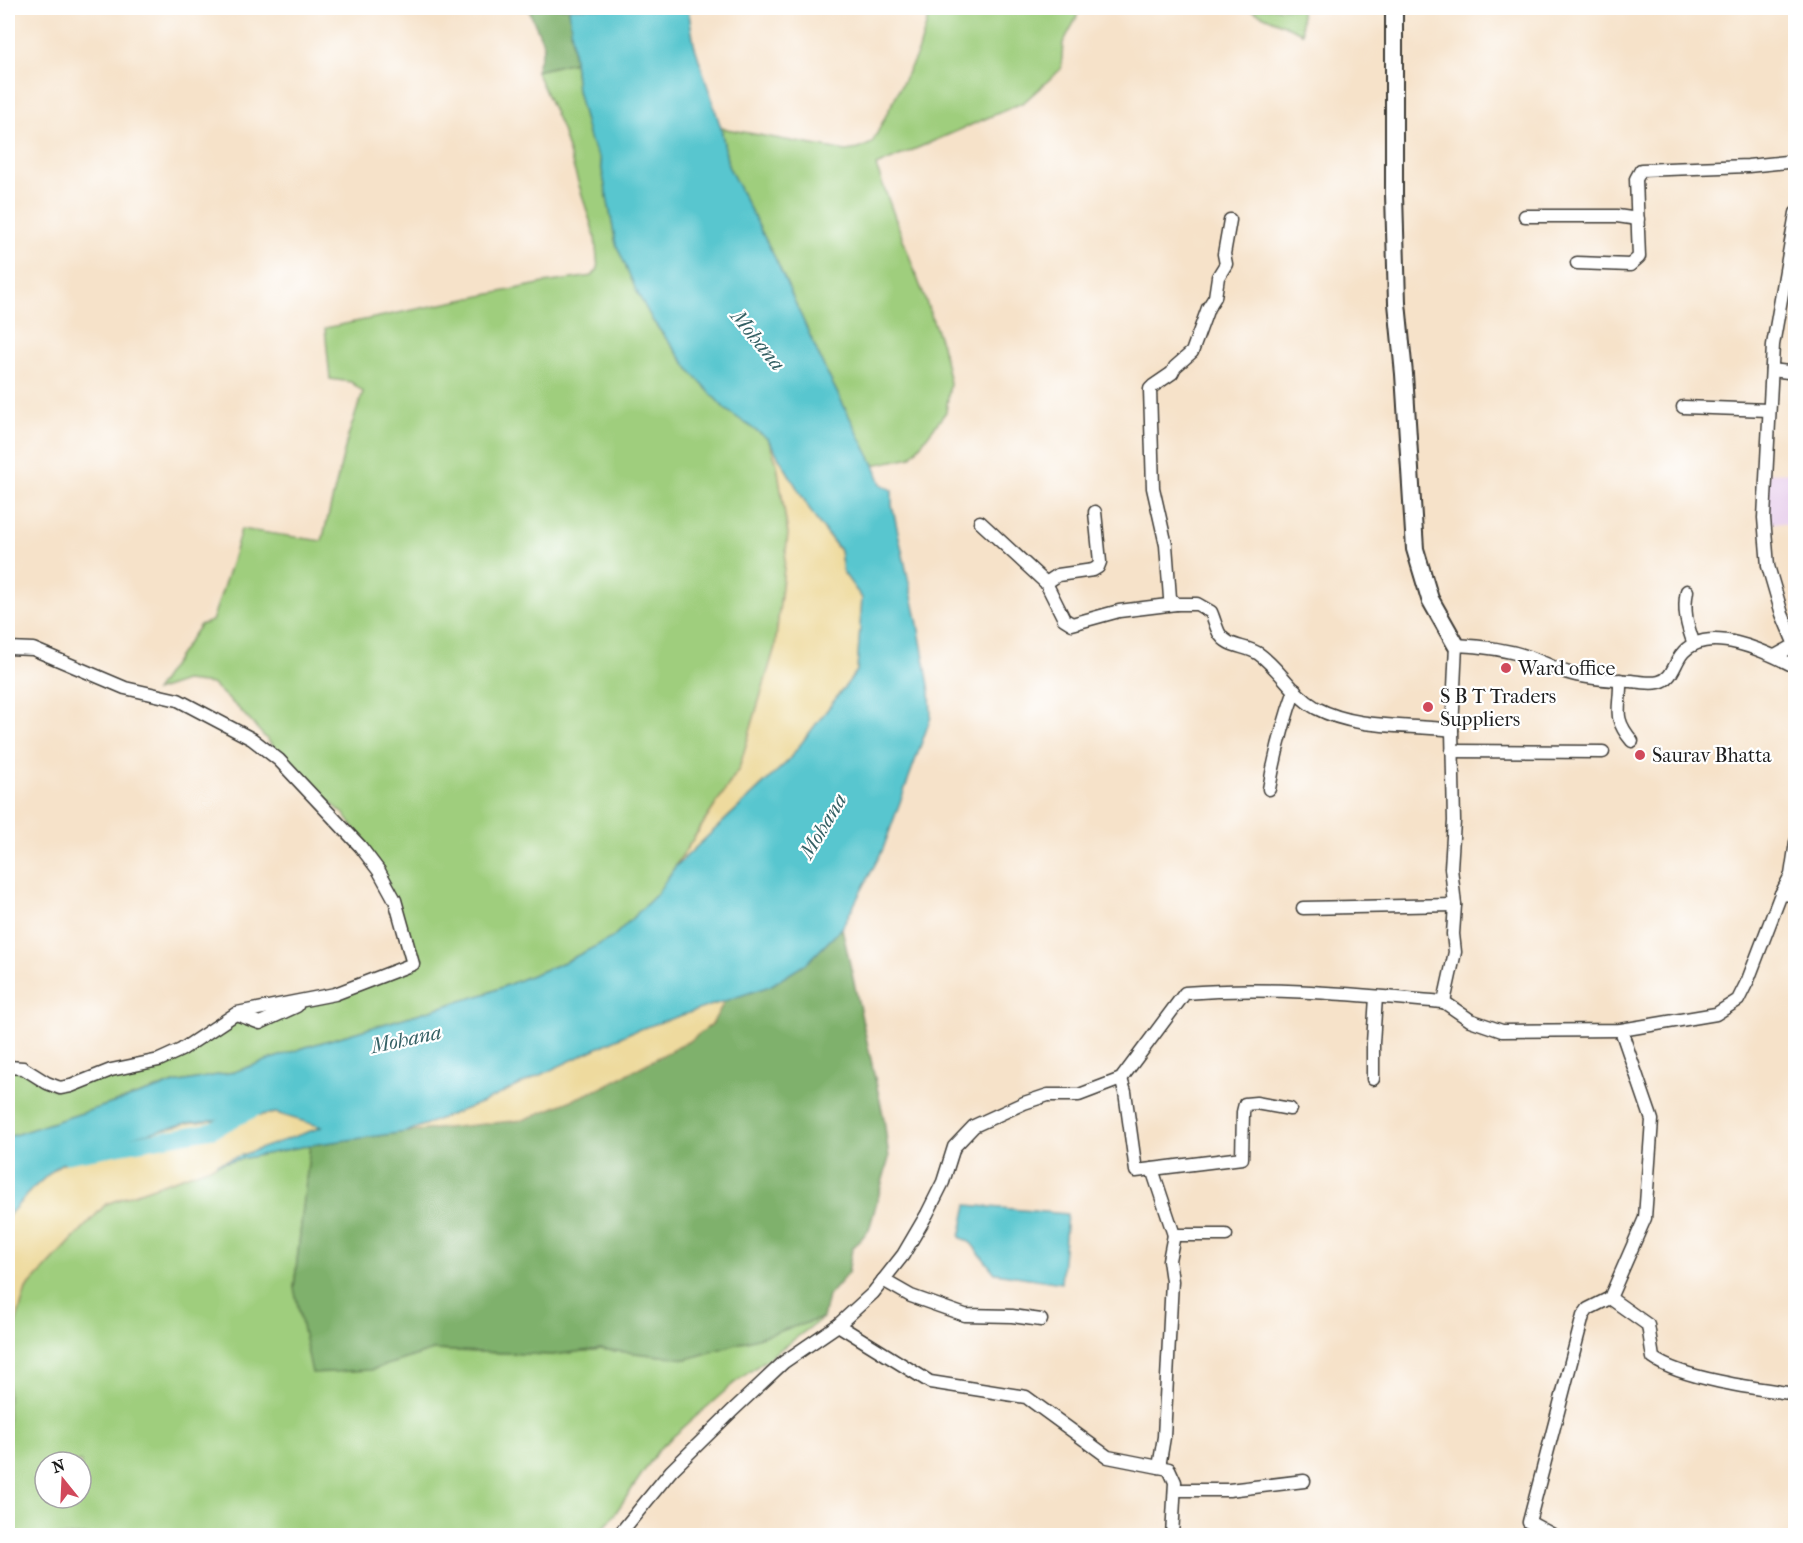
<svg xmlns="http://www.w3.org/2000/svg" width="1803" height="1543" viewBox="0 0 1803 1543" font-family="'IM FELL French Canon',serif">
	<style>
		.built { fill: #e9d1ed }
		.green { fill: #9fce7d; stroke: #5e754c; stroke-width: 1.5; fill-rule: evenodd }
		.forest { fill: #7fb16c; stroke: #4e6644; stroke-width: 1.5 }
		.sand { fill: #eeda9e; stroke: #857b5d; stroke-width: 1.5 }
		.water { fill: #59c6cf; stroke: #3a7176; stroke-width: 1.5 }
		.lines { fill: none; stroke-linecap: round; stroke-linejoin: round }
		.river { stroke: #59c6cf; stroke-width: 15 }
		.minor-casing { stroke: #3d3a36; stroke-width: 15 }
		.major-casing { stroke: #3d3a36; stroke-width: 20 }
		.minor { stroke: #fff; stroke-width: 12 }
		.major { stroke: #fff; stroke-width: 16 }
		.poi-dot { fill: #d1495b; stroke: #fff; stroke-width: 2 }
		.labels { text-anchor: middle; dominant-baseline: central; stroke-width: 4.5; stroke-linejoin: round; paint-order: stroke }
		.poi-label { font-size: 20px; fill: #1c1c1c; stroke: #fff; text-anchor: start }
		.water-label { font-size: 21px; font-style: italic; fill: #346064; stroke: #fff }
	</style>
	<rect width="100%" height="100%" fill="#fff"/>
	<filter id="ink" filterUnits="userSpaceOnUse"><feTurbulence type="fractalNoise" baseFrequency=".0167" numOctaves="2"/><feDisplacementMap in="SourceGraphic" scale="12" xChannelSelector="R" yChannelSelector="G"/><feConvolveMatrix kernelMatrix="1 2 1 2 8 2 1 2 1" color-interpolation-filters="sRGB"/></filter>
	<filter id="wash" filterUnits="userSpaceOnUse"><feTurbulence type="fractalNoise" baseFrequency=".008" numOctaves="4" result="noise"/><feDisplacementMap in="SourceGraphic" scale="24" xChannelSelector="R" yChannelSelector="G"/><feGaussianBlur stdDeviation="1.35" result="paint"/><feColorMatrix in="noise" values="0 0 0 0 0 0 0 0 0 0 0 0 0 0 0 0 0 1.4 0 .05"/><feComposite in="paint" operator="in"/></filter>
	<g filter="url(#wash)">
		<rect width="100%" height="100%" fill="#f6e2c9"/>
		<polygon class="built" points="1795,472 1795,525 1767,522 1768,473"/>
		<g class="green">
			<polygon points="931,8 1079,8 1076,19 1063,43 1061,69 1024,102 876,166 942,345 950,383 946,412 911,457 874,465 824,367 776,260 728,166 721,128 846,151 859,149 872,143 919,50"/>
			<polygon points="1246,8 1301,8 1302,33"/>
			<polygon points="574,62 577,90 589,138 600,159 616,244 653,321 693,374 725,409 768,438 777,464 788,534 775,647 739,769 657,894 612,938 567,961 485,994 306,1047 234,1072 174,1083 8,1137 8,1070 22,1070 54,1090 181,1056 237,1019 250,1025 303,1004 412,968 382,868 344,814 308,784 240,710 212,684 185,681 155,691 200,625 212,621 233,558 241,529 322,541 348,436 363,392 351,382 330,379 325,328 544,283 592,276 598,269 595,237 561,127 536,71"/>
			<path d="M 310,1145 L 294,1288 L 371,1370 L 433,1350 L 552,1355 L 600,1349 L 687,1359 L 823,1318 L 733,1384 L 659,1449 L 610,1521 L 596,1535 L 8,1536 L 8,1350 L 26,1289 L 106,1204 L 216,1164 ZM 45,1462 L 81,1462 L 81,1498 L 45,1498 Z"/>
		</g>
		<g class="forest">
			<polygon points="528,8 569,8 574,62 536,71 544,45"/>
			<polygon points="842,928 884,1119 889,1158 869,1230 852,1249 848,1273 828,1296 823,1318 687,1359 600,1349 552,1355 433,1350 371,1370 312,1373 294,1288 310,1145 406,1132 523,1120 601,1088 691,1040 712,1024 725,1000 770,986 807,963"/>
		</g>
		<g class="sand">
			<polygon points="768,438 815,518 840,551 843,572 862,598 857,671 787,762 675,867 739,769 775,647 788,534 777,464"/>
			<polygon points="725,1000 712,1024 691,1040 601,1088 523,1120 406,1132 483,1102 631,1032"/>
			<polygon points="277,1113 323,1127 106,1204 26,1289 8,1350 8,1216 31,1190 59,1165 107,1144 187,1123"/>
		</g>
		<g class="water">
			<polygon points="569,8 688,8 694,44 721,128 728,166 776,260 824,367 874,465 881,484 892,490 892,505 917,619 930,691 931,717 883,849 842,928 807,963 770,986 631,1032 483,1102 406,1132 311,1145 216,1164 322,1127 276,1113 187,1123 107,1144 59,1165 31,1190 8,1216 8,1137 175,1083 234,1072 306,1047 485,994 567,961 612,938 657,894 675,867 787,762 857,671 862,598 843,572 840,550 815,518 768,439 725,409 693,374 653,321 636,290 616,244 600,159 589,138 577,90"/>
			<polygon points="967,1205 1067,1214 1061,1283 995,1273 971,1243 960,1237"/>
		</g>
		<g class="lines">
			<polyline class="river" points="67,1156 213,1130 257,1108"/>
		</g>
	</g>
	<g filter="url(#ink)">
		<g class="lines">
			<defs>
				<g id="minor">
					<polyline points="1525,216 1617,216 1638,219"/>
					<polyline points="1577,263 1630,265 1639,257 1636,179 1641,170 1748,166 1796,161"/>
					<polyline points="1772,370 1796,373"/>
					<polyline points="1683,407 1769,410"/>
					<path d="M 980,522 L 1046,583 L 1064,619 L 1072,624 L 1119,611 L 1176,604 L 1197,604 L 1211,612 C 1214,619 1216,627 1219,633 C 1227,648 1246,645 1259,654 C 1280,669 1293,695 1316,708 C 1358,730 1407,724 1452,730 L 1456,645 C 1482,646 1505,649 1529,657 C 1543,662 1557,670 1572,674 C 1590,679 1612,680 1631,681 C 1639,682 1651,684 1659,682 C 1672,679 1674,665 1681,655 C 1706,622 1767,652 1796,667"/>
					<polyline points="1046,583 1058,575 1093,570 1098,567 1100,562 1095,512"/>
					<path d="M 1687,591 C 1683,610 1687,626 1694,644"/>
					<polyline points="1176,604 1170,598 1166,545 1153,488 1150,389 1153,386 1172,373 1175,367 1192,352 1208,308 1215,297 1218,277 1226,264 1224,254 1230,220"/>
					<polyline points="8,648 33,649 125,688 178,700 252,739 279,760 360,846 379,871 395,900 413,964 335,994 237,1013 181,1050 159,1060 111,1070 71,1086 60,1088 47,1083 23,1068 8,1067"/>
					<polyline points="1775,656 1795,645 1782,614 1768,566 1764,518 1773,345 1796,213"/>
					<path d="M 1620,680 C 1621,709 1611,716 1632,741"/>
					<polyline points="1452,730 1454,821 1451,868 1455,905 1453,934 1455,952 1444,1002 1470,1020 1502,1031 1621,1030 1716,1014 1738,1000 1748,980 1781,894 1796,895"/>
					<polyline points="1452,751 1603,752"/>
					<path d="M 1269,789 C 1275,755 1283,723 1295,690"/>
					<polyline points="1781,894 1791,875 1796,842"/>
					<polyline points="1303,908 1455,905"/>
					<polyline points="236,1014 260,1023 297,1006"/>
					<polyline points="1121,1079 1125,1092 1136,1171 1242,1158 1243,1112 1245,1104 1256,1103 1290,1109"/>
					<polyline points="1373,1079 1373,1043 1376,997"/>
					<polyline points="1152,1169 1174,1235 1226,1235"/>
					<polyline points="883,1280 911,1296 965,1315 1012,1316 1041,1320"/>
					<path d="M 1610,1298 L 1648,1325 L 1653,1358 C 1682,1379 1759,1389 1796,1394"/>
					<polyline points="838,1325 930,1382 1026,1397 1108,1457 1169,1469 1175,1482 1172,1536"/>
					<polyline points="1159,1467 1164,1437 1172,1281 1169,1260 1174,1235"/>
					<polyline points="1175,1490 1229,1490 1304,1481"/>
					<path d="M 618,1536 L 671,1471 L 732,1411 L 784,1362 L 838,1325 L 873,1293 L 903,1255 L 927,1214 L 943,1182 L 954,1147 L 974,1126 L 1024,1103 L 1048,1095 L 1079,1095 L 1121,1079 L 1185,993 C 1271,986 1358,995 1444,1002"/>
					<polyline points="1555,1536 1529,1522 1583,1316 1588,1309 1610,1298 1645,1218 1652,1120 1621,1030"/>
				</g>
				<polyline id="major" points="1394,8 1394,194 1397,303 1404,374 1415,549 1430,599 1456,645"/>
			</defs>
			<use href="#minor" class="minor-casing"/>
			<use href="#major" class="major-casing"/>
			<use href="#minor" class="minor"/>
			<use href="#major" class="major"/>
		</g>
	</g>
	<g class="poi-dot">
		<circle cx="1506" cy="668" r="6"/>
		<circle cx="1428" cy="707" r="6"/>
		<circle cx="1640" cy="755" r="6"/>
	</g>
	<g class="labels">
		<g class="poi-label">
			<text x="1518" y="668">Ward office</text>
			<text x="1440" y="696">S B T Traders<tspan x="1440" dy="23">Suppliers</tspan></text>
			<text x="1652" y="755">Saurav Bhatta</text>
		</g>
		<g class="water-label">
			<text transform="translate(758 340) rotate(51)">Mohana</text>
			<text transform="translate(823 826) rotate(-59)">Mohana</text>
			<text transform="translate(406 1039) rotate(-12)">Mohana</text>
		</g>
	</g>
	<rect width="1803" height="1543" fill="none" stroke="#fff" stroke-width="30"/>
	<g transform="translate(63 1480) rotate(342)"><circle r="28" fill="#ffffff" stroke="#a4a4a4" stroke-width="1.5"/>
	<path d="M0-4.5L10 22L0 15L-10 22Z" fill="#d1495b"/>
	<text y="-9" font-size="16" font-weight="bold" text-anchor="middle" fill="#1c1c1c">N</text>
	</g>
</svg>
